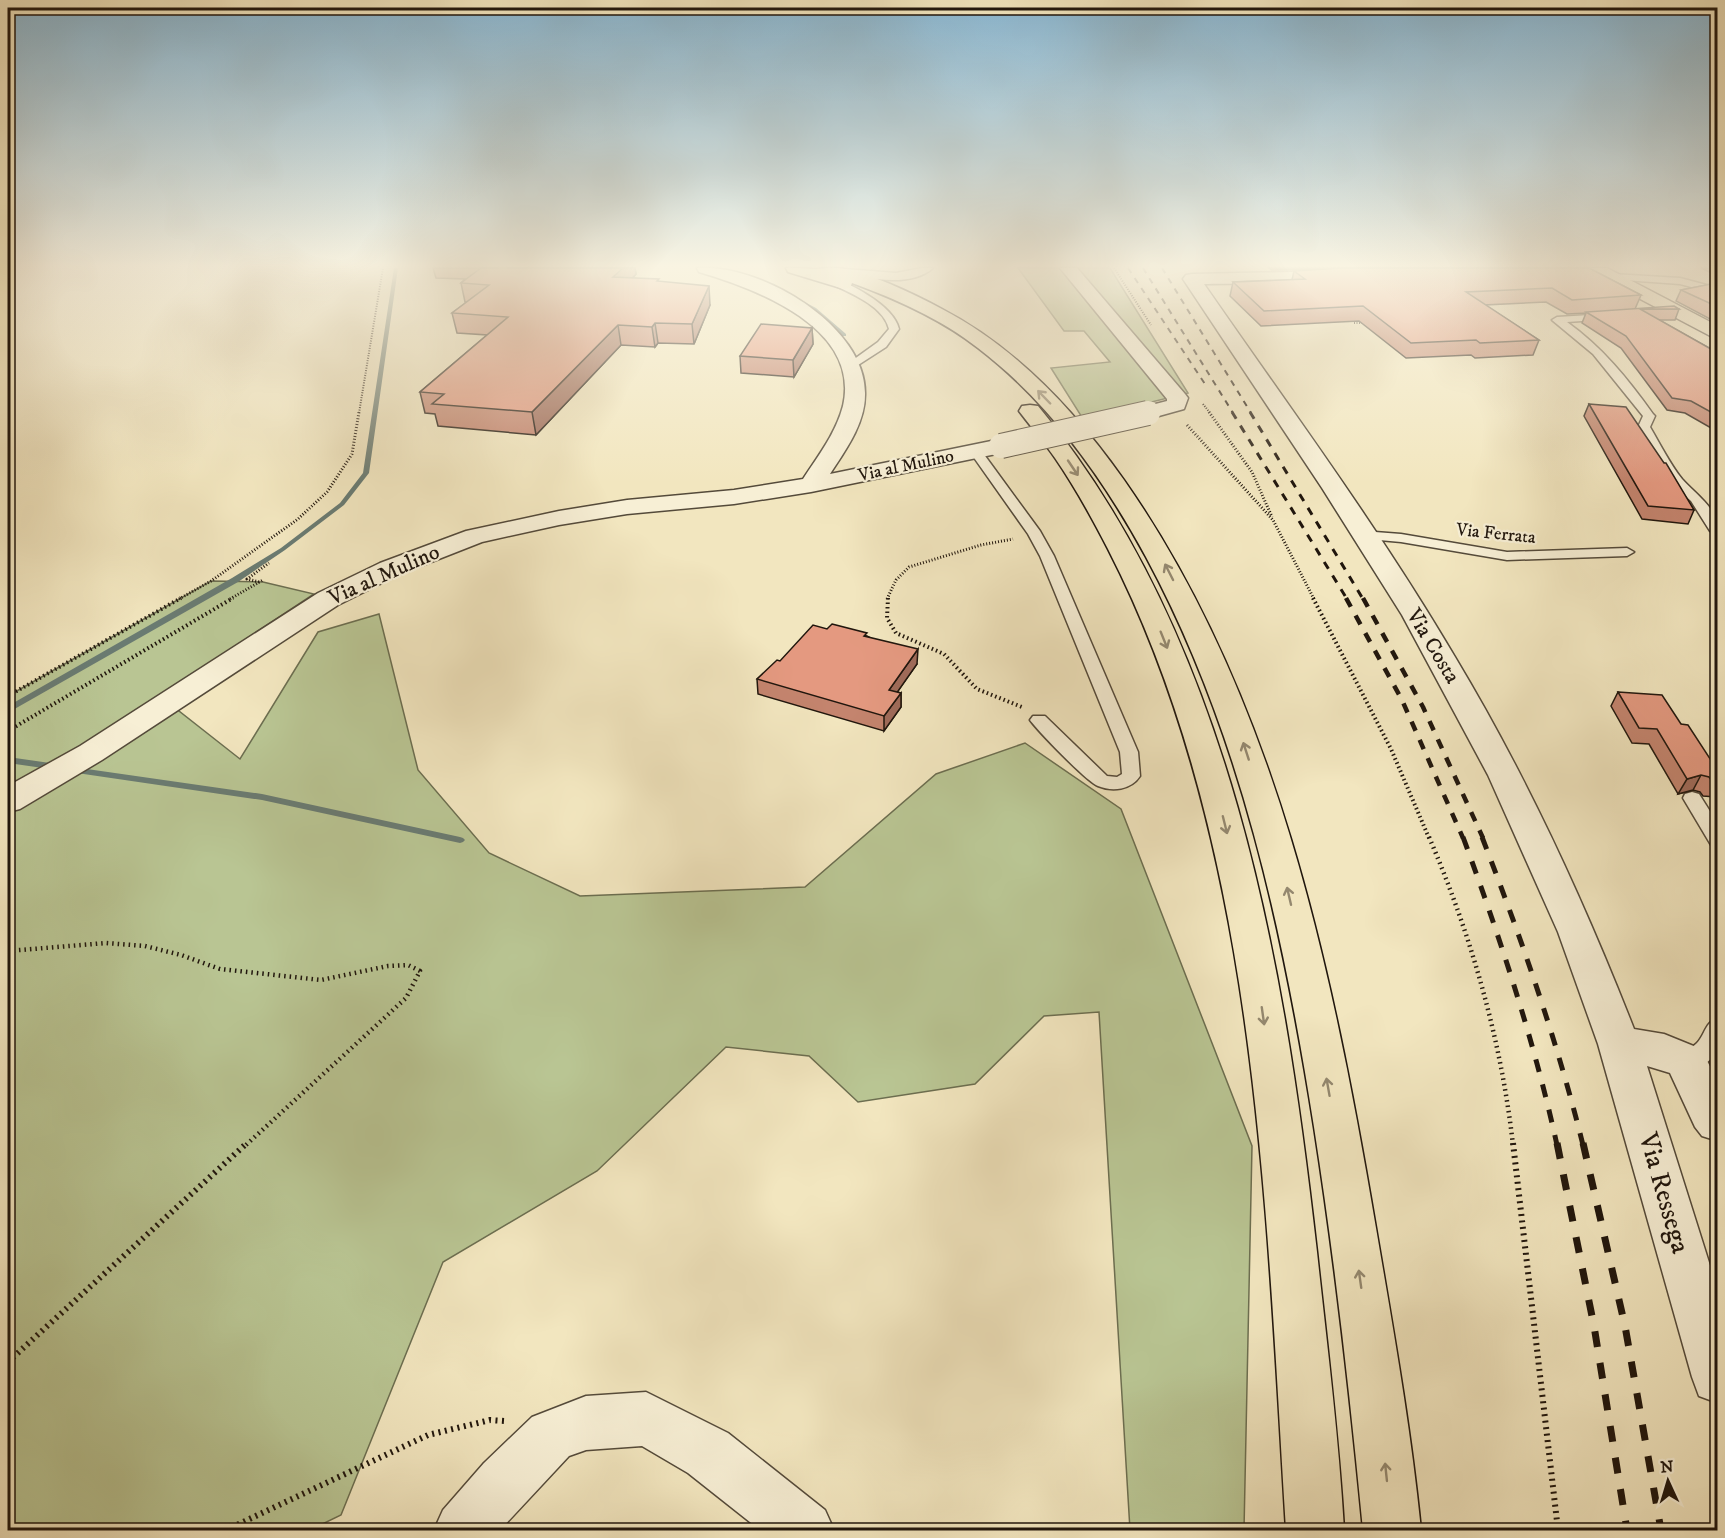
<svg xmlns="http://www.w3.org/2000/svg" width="1725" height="1538" viewBox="0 0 1725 1538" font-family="'IM FELL DW Pica',serif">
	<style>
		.green { fill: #b9c593; stroke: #6c6e50; stroke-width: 1.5 }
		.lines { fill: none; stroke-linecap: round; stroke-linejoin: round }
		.stream { fill: #6a7b72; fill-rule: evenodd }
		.service-casing { stroke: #544a3a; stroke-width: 3 }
		.minor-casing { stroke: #544a3a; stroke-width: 3 }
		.primary-casing { stroke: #20160d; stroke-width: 3 }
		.trunk-casing { stroke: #20160d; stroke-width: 3 }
		.path-far4 { stroke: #20160d; stroke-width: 2; stroke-dasharray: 1 1.5; stroke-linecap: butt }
		.path-far3 { stroke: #20160d; stroke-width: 3; stroke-dasharray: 1 2; stroke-linecap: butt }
		.path-far2 { stroke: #20160d; stroke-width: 4; stroke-dasharray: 1.5 3; stroke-linecap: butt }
		.path-far1 { stroke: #20160d; stroke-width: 4.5; stroke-dasharray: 1.5 4; stroke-linecap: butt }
		.path { stroke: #20160d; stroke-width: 6; stroke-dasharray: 2 4.5; stroke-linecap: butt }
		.service { fill: #f7efd5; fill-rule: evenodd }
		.minor { fill: #f7efd5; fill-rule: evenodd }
		.primary { fill: #f2e6bf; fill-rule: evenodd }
		.trunk { fill: #f2e6bf; fill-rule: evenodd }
		.rail-far4 { stroke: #20160d; stroke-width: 2; stroke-dasharray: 6 6; stroke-linecap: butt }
		.rail-far3 { stroke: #20160d; stroke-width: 3; stroke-dasharray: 8 8; stroke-linecap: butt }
		.rail-far2 { stroke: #20160d; stroke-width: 4.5; stroke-dasharray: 10 10; stroke-linecap: butt }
		.rail-far1 { stroke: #20160d; stroke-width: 5; stroke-dasharray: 13 13; stroke-linecap: butt }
		.rail { stroke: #20160d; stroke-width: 7; stroke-dasharray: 16 16; stroke-linecap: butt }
		.minor-bridge-casing { stroke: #544a3a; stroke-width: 26; stroke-linecap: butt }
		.minor-bridge { stroke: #f7efd5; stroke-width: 24 }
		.wall { fill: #c4846e; stroke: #20160d; stroke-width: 1.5 }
		.shaded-wall { fill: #a06b5a; stroke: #20160d; stroke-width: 1.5 }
		.building { fill: #e49980; stroke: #20160d; stroke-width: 1.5 }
		.oneway { stroke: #94886f }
		.labels { text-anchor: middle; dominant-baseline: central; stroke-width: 4.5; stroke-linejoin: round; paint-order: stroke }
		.far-street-label { font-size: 18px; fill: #20160d; stroke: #f7efd5 }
		.street-label { font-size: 22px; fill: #20160d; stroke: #f7efd5 }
		.near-street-label { font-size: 27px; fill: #20160d; stroke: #f7efd5 }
	</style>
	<rect width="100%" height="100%" fill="#f2e6bf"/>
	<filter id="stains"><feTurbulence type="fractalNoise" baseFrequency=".00333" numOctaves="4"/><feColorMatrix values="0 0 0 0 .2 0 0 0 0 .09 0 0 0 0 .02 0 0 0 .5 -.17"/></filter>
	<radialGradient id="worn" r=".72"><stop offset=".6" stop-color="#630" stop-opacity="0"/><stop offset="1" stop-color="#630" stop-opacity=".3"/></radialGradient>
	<g class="green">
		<polygon points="1018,268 1110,268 1188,393 1083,419 1051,368 1110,362 1084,331 1064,331"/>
		<polygon points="211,581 263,582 314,594 160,696 240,759 318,632 379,614 418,770 489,853 580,896 805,887 936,774 1025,743 1121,809 1252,1146 1244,1530 1130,1530 1099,1012 1044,1016 975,1084 858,1102 809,1056 726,1047 597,1171 443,1262 341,1515 310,1530 8,1530 8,696"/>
	</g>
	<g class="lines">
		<g class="stream">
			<polygon points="394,268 398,268 369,473 344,505 285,550 238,582 11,711 8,711 8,706 232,578 281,548 340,503 363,473"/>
			<polygon points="720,268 725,268 756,278 752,279"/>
			<polygon points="774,286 816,308 846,334 846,336 842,336 812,310 772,288 772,286"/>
			<polygon points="8,757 57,764 61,767 57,770 8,763"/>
			<polygon points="73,767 262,794 460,837 463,838 465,840 463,842 460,843 262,800 70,772 68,770 70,768"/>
		</g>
		<defs>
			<g id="service">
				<path d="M 833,268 L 896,273 L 922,268 L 933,268 C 909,289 864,277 836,273 L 833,272 Z"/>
				<path d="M 824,274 C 847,282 893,304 899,329 L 886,347 L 855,367 L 851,368 L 846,365 L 878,342 L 889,329 C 883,303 842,290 821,279 L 821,275 Z"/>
				<polygon points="1613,274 1680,278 1718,288 1718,294 1680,284 1610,279 1610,275"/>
				<path d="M 1607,314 L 1611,315 L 1611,319 L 1567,322 C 1602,347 1628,379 1653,414 L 1655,416 L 1650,427 C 1660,444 1670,464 1682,479 C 1696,495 1718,508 1718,531 L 1710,531 L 1691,501 L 1672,484 L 1638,427 L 1643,416 L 1593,354 L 1552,320 L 1557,317 Z"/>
				<path d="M 976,448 L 980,449 L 1040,531 L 1054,556 L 1138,752 L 1140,776 C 1131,790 1112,792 1098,786 C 1087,782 1038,731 1030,720 L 1033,716 L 1045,716 L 1107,776 L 1117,777 L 1122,774 L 1120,752 L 1040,556 L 1028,534 L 970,452 Z"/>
				<polygon points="1362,531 1401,534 1507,552 1627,548 1634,552 1627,556 1507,560 1401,542 1357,538 1355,535"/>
				<polygon points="1692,792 1699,794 1718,824 1718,846 1711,845 1683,798 1685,794"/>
				<path d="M 1718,1018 C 1718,1028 1721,1044 1716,1052 C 1710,1065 1690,1072 1678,1068 L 1674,1061 C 1679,1051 1689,1051 1697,1043 C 1705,1035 1705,1022 1718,1018 Z"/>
			</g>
			<g id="minor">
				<path d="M 697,268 C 759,263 867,325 865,395 C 865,424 845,451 830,474 L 1001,439 L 1009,441 L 1012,446 L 1009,451 L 1001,453 L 811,492 L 734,504 L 627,514 L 559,525 L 482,542 L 398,575 L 338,605 L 102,760 L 20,809 L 8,812 L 8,786 L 80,746 L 318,593 L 380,563 L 466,531 L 559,511 L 627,500 L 734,490 L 803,479 C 818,456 836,433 843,406 C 861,328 757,289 699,272 Z"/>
				<polygon points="1060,268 1077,268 1185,394 1188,398 1184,409 1148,419 1140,418 1137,413 1140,408 1167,401 1167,399"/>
				<path d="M 1356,268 L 1391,268 C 1378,285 1232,283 1204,284 C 1289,407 1379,528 1455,657 C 1526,775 1584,901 1634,1029 L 1664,1034 L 1701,1049 L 1718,1082 L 1718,1141 L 1702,1136 L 1695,1127 L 1670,1073 L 1647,1066 L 1718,1291 L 1718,1403 L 1699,1396 L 1692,1377 L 1598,1044 L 1558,932 L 1488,775 L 1402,615 L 1322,488 L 1183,279 L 1186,275 L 1192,274 L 1336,271 Z"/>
				<polygon points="646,1392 728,1433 825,1510 834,1530 760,1530 688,1473 642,1446 586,1450 569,1456 500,1530 434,1530 443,1510 484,1463 532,1417 586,1396"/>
			</g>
			<polygon id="primary" points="1587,268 1607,268 1718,326 1718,340 1589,272"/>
			<g id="trunk">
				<path d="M 786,268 C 796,267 806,269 816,269 C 818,269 829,267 836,268 C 865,270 916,295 942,309 C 1017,348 1076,412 1124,480 C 1277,699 1332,969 1376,1228 C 1393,1328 1411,1429 1421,1530 L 1363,1530 C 1350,1395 1335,1261 1314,1127 C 1283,931 1241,733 1146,557 C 1103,478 1050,403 978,348 C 941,319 896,299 852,283 L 850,288 L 844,289 L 788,272 Z"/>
				<path d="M 1030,405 L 1038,406 C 1231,639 1284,960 1317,1252 C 1327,1345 1339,1438 1344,1530 L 1286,1530 C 1266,1209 1258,840 1108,549 C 1092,518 1075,487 1055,458 C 1044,442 1031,427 1019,411 L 1022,406 Z"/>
			</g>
		</defs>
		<use href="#service" class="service-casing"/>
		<use href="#minor" class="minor-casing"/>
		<use href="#primary" class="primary-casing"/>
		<use href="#trunk" class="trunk-casing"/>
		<g class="path-far4">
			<polyline points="1114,268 1151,325"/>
			<polyline points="1354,323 1366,323"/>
			<polyline points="1203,404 1210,413"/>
			<polyline points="359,413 383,268"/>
		</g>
		<g class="path-far3">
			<polyline points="1209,412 1252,472 1272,517"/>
			<polyline points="1187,425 1273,520 1314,599"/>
			<polyline points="259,582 247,579 269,563"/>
			<polyline points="179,599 211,581 298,519 327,492 352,454 359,412"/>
			<polyline points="230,599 263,580"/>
			<polyline points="887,599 896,580 909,567 981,545 1013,539"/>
		</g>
		<g class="path-far2">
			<polyline points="888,598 887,618 896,633 944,654 977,689 1022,707"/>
			<polyline points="1313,598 1391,749 1429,838"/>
			<polyline points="8,696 181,598"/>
			<polyline points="8,731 233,598"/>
		</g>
		<g class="path-far1">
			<path d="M 1429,837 C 1471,935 1501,1039 1513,1145"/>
			<polyline points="8,951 106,943 145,946 181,955 220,969 321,980 388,966 408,965 420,971 406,998 246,1145"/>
		</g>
		<g class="path">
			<polyline points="1513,1143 1558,1530"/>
			<polyline points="8,1362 247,1143"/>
			<polyline points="226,1530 428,1435 490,1420 504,1421"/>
		</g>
		<use href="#service" class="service"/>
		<use href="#minor" class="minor"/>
		<use href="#primary" class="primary"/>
		<use href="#trunk" class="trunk"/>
		<g class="rail-far4">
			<polyline points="1128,268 1205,384"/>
			<polyline points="1143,268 1233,413"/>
			<polyline points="1162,268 1251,413"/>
		</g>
		<g class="rail-far3">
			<polyline points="1232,412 1347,599"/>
			<polyline points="1250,412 1363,599"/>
		</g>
		<g class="rail-far2">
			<polyline points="1346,598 1402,700 1463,838"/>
			<polyline points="1363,598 1423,707 1483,838"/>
		</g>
		<g class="rail-far1">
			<path d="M 1463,837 C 1500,938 1534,1040 1557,1145"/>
			<path d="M 1482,837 C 1521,938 1557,1040 1583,1145"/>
		</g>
		<g class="rail">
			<polyline points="1557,1143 1594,1326 1627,1530"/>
			<polyline points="1583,1143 1625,1326 1661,1530"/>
		</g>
		<defs>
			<polyline id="minor-bridge" points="1001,446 1148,413"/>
		</defs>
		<use href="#minor-bridge" class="minor-bridge-casing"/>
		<use href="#minor-bridge" class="minor-bridge"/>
	</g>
	<g class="wall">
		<polygon points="433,268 635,268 636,274 633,278 659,282 710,305 694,344 658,343 655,347 621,345 536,435 438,426 435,414 425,413 420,392 487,335 457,333 452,313 467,302 465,302 461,283 465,279 436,278"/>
		<polygon points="1269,268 1589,268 1641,295 1635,309 1679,309 1675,320 1659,320 1718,353 1718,432 1685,413 1667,410 1621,348 1582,323 1586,313 1567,314 1546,302 1485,305 1539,340 1533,355 1475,358 1471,355 1406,358 1359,321 1261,326 1230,296 1233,282 1292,280 1294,271 1321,269 1272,270"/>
		<polygon points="1701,268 1718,268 1718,276"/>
		<polygon points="1718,283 1718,319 1710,319 1676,301 1681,290"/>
		<polygon points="812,328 813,344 794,377 741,373 740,356"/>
		<polygon points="1589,404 1664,463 1694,510 1688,524 1642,519 1584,416"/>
		<polygon points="827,629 867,636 917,664 897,692 901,693 901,707 884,731 758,694 757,679"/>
		<polygon points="1618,692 1681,724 1718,771 1718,794 1716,797 1703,796 1700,792 1693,790 1678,794 1649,744 1632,743 1611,706"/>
	</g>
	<g class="shaded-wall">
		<polygon points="617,268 635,268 636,274 616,296 613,277"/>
		<polygon points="709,286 710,305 694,344 692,324"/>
		<polygon points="655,323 658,343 655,347 652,327"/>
		<polygon points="618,325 621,345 536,435 532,412"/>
		<polygon points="812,328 813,344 794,377 793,360"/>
		<polygon points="918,649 917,664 889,704 889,690"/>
		<polygon points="901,693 901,707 884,731 884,716"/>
		<polygon points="1701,775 1693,790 1678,794 1687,779"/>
	</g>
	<g class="building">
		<polygon points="481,268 623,268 613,277 659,279 657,281 709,286 692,324 655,323 652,327 618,325 532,412 432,404 444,394 420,392 508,317 452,313 489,285 461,283"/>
		<polygon points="1342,268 1589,268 1641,295 1572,300 1552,288 1466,292 1539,340 1480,343 1476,340 1411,343 1363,306 1264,311 1233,282 1305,279 1294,271"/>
		<polygon points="1716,283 1718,283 1718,307 1681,290"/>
		<polygon points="1674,306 1679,309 1640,309 1718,353 1718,416 1691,401 1672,398 1626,336 1586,312"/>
		<polygon points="761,324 812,328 793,360 740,356"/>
		<polygon points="1589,404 1626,407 1664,463 1666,463 1694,510 1648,506"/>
		<polygon points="832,624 867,633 864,636 918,649 889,690 901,693 884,716 757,679 777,660 780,661 813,625 827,629"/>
		<polygon points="1618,692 1662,695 1681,724 1688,725 1718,771 1718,781 1712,781 1709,777 1701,775 1687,779 1657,729 1639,728"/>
	</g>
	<defs><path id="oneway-shaft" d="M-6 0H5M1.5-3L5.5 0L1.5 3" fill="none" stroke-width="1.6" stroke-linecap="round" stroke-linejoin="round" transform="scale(1.5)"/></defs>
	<g class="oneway">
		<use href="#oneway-shaft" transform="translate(1044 397) rotate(-134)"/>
		<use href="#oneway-shaft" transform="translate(1073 468) rotate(56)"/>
		<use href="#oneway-shaft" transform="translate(1169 572) rotate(-117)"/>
		<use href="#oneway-shaft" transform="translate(1164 640) rotate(68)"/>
		<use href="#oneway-shaft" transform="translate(1246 751) rotate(-108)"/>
		<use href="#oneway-shaft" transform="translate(1225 825) rotate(76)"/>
		<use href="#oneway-shaft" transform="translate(1289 896) rotate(-103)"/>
		<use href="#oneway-shaft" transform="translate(1263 1016) rotate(82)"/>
		<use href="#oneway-shaft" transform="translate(1328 1087) rotate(-100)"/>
		<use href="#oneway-shaft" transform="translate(1360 1279) rotate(-98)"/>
		<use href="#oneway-shaft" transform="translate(1386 1472) rotate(-96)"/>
	</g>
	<linearGradient id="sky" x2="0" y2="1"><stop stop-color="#89b8d4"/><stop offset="0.55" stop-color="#f9f4e2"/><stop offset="1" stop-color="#f9f4e2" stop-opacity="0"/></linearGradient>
	<rect width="1725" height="483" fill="url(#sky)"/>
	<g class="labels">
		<g class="far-street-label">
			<text transform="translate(906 466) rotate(-12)">Via al Mulino</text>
			<text transform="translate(1496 534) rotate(6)">Via Ferrata</text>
		</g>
		<g class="street-label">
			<text transform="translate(384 575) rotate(-24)">Via al Mulino</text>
			<text transform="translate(1433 646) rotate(59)">Via Costa</text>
		</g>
		<g class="near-street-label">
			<text transform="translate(1664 1193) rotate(74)">Via Ressega</text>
		</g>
	</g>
	<rect width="1725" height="1538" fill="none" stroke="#f2e6bf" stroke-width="30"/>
	<rect x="9" y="9" width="1707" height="1520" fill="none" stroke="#20160d" stroke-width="3"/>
	<rect x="15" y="15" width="1695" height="1508" fill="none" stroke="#20160d" stroke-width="1.5"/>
	<g transform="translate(1668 1481) rotate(356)" stroke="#f7efd5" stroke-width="4.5" paint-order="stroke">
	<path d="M0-4.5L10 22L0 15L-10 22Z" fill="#20160d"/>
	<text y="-9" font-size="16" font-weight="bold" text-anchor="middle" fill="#20160d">N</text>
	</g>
	<rect width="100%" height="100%" filter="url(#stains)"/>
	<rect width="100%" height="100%" fill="url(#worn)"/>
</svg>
